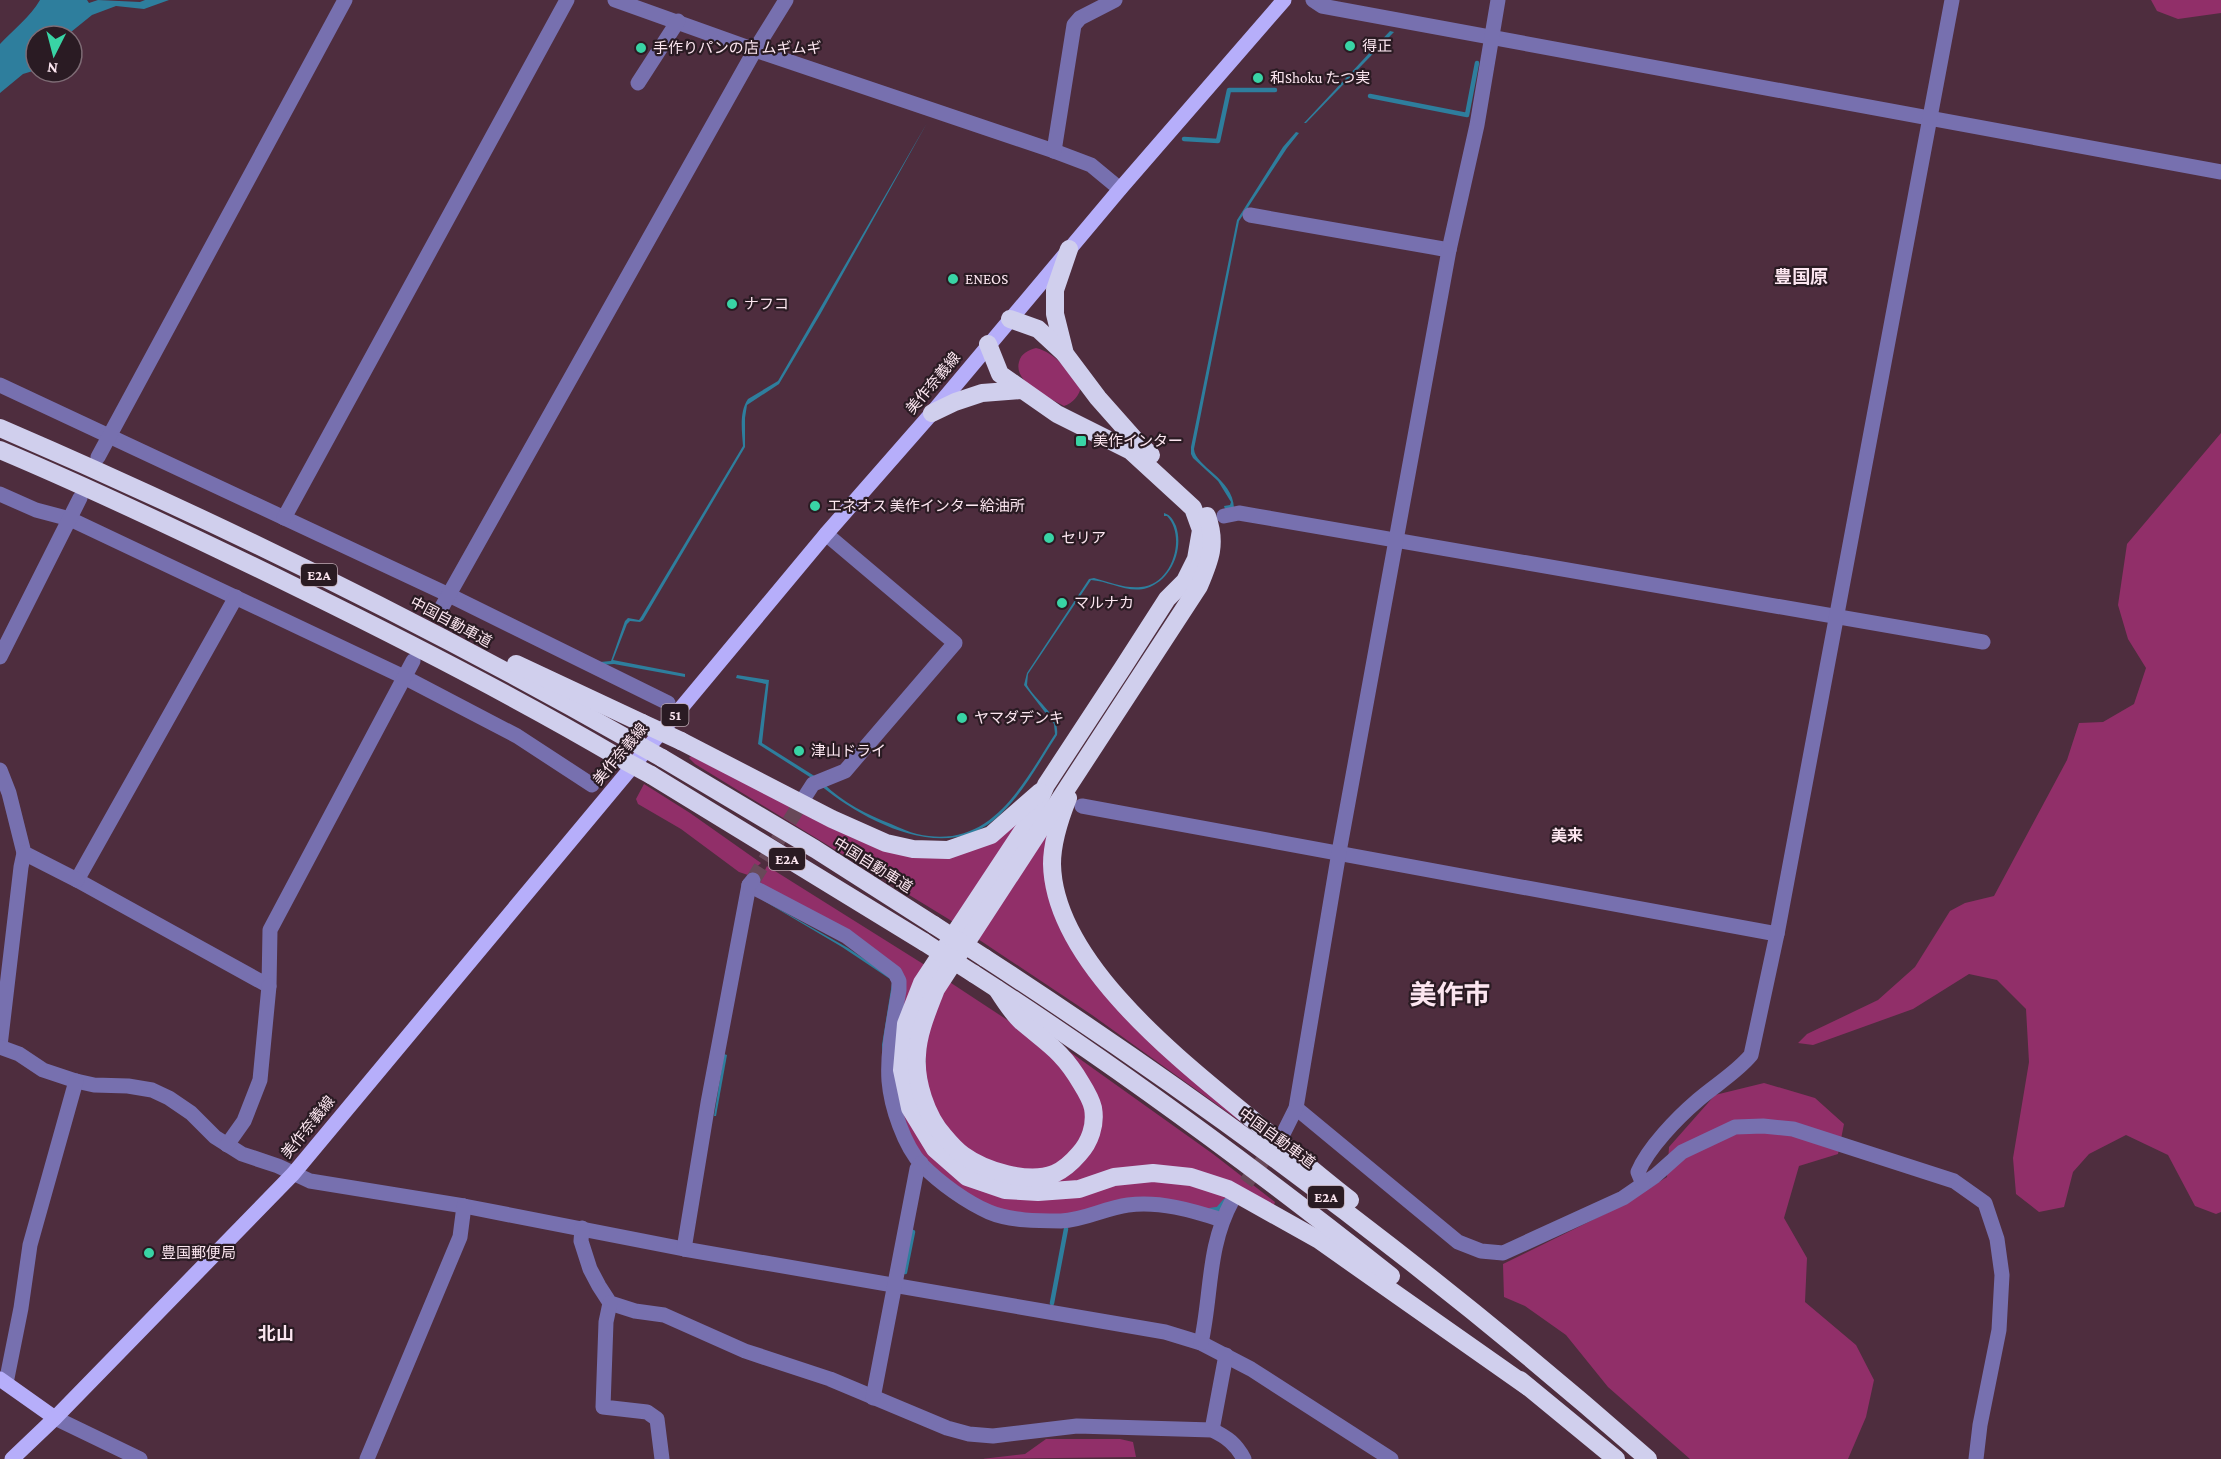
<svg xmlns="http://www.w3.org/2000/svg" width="2221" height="1459" viewBox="0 0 2221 1459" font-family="'Crimson Pro','Noto Sans JP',serif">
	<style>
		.green { fill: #912f69 }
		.water { fill: #2e7e9d }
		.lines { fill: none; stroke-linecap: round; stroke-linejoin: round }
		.stream { stroke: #2e7e9d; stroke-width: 4.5 }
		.minor-tunnel { stroke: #684959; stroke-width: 15; stroke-dasharray: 15 8; stroke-linecap: butt }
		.minor { stroke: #7770af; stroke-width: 15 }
		.major { stroke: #b6aefa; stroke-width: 15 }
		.highway { stroke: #d0cfed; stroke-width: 18 }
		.highway-bridge { stroke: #d0cfed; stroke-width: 18 }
		.poi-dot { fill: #39d4a5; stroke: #2a1b23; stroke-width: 2 }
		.labels { text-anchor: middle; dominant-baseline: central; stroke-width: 4.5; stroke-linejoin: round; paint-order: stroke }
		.shield { fill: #2a1b23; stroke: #bda9b2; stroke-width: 1.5 }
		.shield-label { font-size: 14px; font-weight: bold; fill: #fce6f0 }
		.poi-label { font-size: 15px; fill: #fce6f0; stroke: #2a1b23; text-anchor: start }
		.street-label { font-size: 15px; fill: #fce6f0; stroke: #2a1b23 }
		.neighbourhood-label { font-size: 16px; font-weight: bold; fill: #fce6f0; stroke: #2a1b23 }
		.quarter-label { font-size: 18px; font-weight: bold; fill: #fce6f0; stroke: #2a1b23 }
		.town-label { font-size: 27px; font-weight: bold; fill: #fce6f0; stroke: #2a1b23 }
	</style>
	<rect width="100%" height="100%" fill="#4e2d3e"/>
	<g class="green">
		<polygon points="2151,0 2221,0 2221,13 2178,19 2157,11"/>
		<path d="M 1036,348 C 1056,353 1068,371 1081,386 C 1080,395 1073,403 1064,406 C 1050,398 1013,383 1019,362 C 1021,353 1029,350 1036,348 Z"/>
		<polygon points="2221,433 2221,1212 2216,1214 2195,1206 2168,1155 2126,1135 2089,1154 2073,1172 2064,1207 2039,1212 2016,1194 2013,1158 2029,1062 2026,1009 1997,980 1969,974 1913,1009 1813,1045 1798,1043 1807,1034 1878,1000 1915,967 1950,911 1965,903 1994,896 2067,760 2079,723 2103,722 2134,704 2146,668 2128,639 2118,605 2127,544"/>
		<polygon points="691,756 832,825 910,856 1023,815 955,923 695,764 689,758"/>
		<polygon points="644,784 690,813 761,863 748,875 739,872 681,829 638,804 636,799"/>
		<polygon points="1053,819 1062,927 1262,1137 1092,1015 975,937"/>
		<path d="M 767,866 L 928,967 C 899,1013 886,1057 906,1110 C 915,1136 930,1155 951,1171 C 1036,1237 1101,1165 1189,1184 C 1202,1187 1216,1190 1228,1197 L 1224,1206 L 1215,1211 L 1174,1202 L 1147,1199 L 1123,1202 L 1066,1217 L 1028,1216 L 1008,1214 L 993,1209 L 959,1191 L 946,1182 L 921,1155 L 906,1130 L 897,1104 L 891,1055 L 897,1015 L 904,991 L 900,973 L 850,934 L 761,887 L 760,880 Z"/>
		<polygon points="948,981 1024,1031 1066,1072 1075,1086 1085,1108 1085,1127 1072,1154 1050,1168 1022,1170 980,1160 944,1128 925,1084 927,1029"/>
		<path d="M 1070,1052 L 1213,1154 L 1275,1202 L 1274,1205 L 1221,1179 L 1052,1184 C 1076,1172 1086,1164 1096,1139 L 1069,1054 Z"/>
		<polygon points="1764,1083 1815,1098 1844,1124 1838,1154 1799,1166 1784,1218 1807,1258 1805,1302 1856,1345 1874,1380 1866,1417 1848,1459 1690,1459 1608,1387 1566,1335 1525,1306 1504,1297 1503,1264 1617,1208 1667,1177 1669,1147 1715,1095"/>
		<polygon points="1046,1439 1120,1439 1133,1442 1136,1457 982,1459 1025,1454"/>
	</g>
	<g class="water">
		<path d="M 40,0 L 87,0 L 89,3 L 98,0 L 140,2 L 145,0 L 169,0 L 144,9 L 116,6 L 92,15 L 66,36 L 36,36 L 36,70 L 23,74 L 0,93 L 0,44 C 14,29 30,17 40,0 Z"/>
		<polygon points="1390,31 1394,32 1306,123 1304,123"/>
		<path d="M 927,123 L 821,313 L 779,384 L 747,405 L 745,418 L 745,447 L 643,620 L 640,622 L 630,621 L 627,624 L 613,660 L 685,674 L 685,677 L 614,664 L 599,665 L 600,662 L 611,661 L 625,621 L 628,618 L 639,620 L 641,617 L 743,446 C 742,431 739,412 748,399 L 778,381 Z"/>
		<path d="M 1296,132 L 1299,133 L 1287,148 L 1239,221 L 1194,449 C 1195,467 1233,478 1234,508 L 1225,509 L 1224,506 L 1230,505 L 1231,502 L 1218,481 L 1193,458 L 1191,454 L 1191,447 L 1237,220 L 1283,147 Z"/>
		<path d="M 1164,513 C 1171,515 1173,520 1176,526 C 1184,550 1171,580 1147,588 C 1129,594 1109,581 1091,580 L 1028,674 L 1027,685 C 1035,701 1060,715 1057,735 C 1038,764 1021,798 994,820 C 942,863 865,821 821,786 L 824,784 C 842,802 868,815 891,824 C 900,828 909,832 917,834 C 991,851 1022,785 1055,734 L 1054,724 L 1024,685 L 1027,673 L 1089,579 L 1094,578 C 1109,582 1126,589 1141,587 C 1172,585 1187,537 1167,516 L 1164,516 Z"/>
		<polygon points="737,675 769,680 762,743 816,777 813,779 758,744 766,684 736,678"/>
		<polygon points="754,895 848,948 892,978 895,982 884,1090 882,1045 892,983 890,979 842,947"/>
		<polygon points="724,1054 727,1055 716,1116 714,1116"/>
	</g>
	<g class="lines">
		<g class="stream">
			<polyline points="1370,96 1467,115 1477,63"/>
			<polyline points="1184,139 1218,141 1229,90 1275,90"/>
			<polyline points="1211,1210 1218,1209 1225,1201"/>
			<polyline points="905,1272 913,1232"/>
			<polyline points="1052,1303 1066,1229"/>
		</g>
		<g class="minor-tunnel">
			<polyline points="753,880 804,798"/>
			<polyline points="1232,1201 1274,1146"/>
		</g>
		<g class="minor">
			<polyline points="615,0 755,50 1054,151 1091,165 1120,189"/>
			<polyline points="1313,0 1322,6 2221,172"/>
			<polyline points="638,83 678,21"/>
			<polyline points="1054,151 1074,25 1080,18 1115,0"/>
			<polyline points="1250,215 1449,250"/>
			<polyline points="0,385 449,595 668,703"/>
			<polyline points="98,457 345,0"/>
			<polyline points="0,494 36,510 70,519 404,677 517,736 592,785"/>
			<polyline points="1224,516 1239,513 1983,642"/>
			<polyline points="284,518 567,0"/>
			<polyline points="236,597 77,880 269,986 270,930 413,661"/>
			<polyline points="438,614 755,50 786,0"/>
			<polyline points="0,657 80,498"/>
			<polyline points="0,770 9,793 24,853 77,880"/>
			<polyline points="804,798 813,784 845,771 955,643 826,534"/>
			<polyline points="1082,806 1777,934"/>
			<path d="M 749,885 L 846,936 L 895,973 L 899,981 L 899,990 C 894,1021 887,1050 889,1081 C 891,1106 904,1146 922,1165 C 940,1183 966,1202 989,1212 C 1010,1221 1039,1221 1061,1221 C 1085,1220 1105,1208 1128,1205 C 1160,1201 1191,1210 1222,1220"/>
			<polyline points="0,1046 21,867 24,853"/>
			<polyline points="0,1047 19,1054 43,1070 76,1081 94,1085 128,1086 152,1090 169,1098 191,1113 215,1137 242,1154 278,1166 310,1181 464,1206 684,1249 1165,1332 1201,1343 1251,1369 1391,1459"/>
			<polyline points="1296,1108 1458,1242 1481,1251 1503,1253 1623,1198 1655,1176 1682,1152 1735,1127 1763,1126 1793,1129 1954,1181 1985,1203 1997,1239 2002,1275 1999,1330 1980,1425 1976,1459"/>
			<polyline points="1284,1132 1296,1108 1339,852 1449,250 1477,125 1498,0"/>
			<polyline points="227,1145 244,1121 260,1080 269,986"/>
			<path d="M 1643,1184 L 1638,1172 C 1648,1148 1677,1118 1698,1100 C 1715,1085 1736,1073 1751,1055 L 1777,934 L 1952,0"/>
			<path d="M 582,1228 L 581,1241 L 590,1269 L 599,1286 L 610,1303 L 635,1311 L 664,1315 L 745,1351 L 830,1379 L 947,1428 L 969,1434 L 993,1436 L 1077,1426 L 1212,1430 C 1227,1437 1236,1444 1244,1459"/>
			<polyline points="684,1249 708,1103 749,885 753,880"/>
			<polyline points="610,1303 606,1322 603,1407 647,1412 657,1419 662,1459"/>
			<path d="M 1201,1343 C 1212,1293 1207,1247 1232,1201"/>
			<polyline points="6,1383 21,1308 30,1245 76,1081"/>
			<polyline points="873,1398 917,1169 921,1163"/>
			<polyline points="55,1418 140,1459"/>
			<polyline points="1212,1430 1226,1355"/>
			<polyline points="367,1459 460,1237 464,1206"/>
		</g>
		<g class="major">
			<polyline points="0,1379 55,1418"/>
			<polyline points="12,1459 55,1418 293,1174 826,534 932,413 1120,189 1284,0"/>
		</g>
		<g class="highway">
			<polyline points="1069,249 1055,290 1055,314 1065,354 1098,398 1137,442 1151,455"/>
			<polyline points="1010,319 1038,329 1065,354"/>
			<polyline points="988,344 1000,374 1057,414 1131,451 1193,508 1201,530 1196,559 1185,581 1167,599 1122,669 1046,785 1033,815 922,983 906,1024 902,1070 910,1108 935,1149 967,1177 1005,1190 1038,1192 1079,1189 1114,1177 1153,1173 1191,1177 1228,1189 1319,1240 1528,1387"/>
			<polyline points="932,413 955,402 982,393 1021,390"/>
			<path d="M 0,428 C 216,521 426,624 630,740"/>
			<path d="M 0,450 C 102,493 202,541 302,590 C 408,642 514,696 616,756"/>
			<polyline points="516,664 642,723"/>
			<polyline points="681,741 832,819 886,843 913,849 948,850 991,835 1040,792"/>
			<polyline points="662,758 815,849 934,925"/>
			<polyline points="651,775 924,942"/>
			<path d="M 1068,798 C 1060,818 1052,843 1052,864 C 1054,962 1179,1059 1248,1116 C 1282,1144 1315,1173 1350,1200"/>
			<path d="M 985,958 C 1217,1109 1440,1276 1648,1459"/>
			<path d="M 974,974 C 1119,1067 1256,1169 1391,1276"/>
			<path d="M 997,989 C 1004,1000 1012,1013 1022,1022 C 1048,1044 1063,1052 1081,1083 C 1086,1091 1091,1099 1093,1108 C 1096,1125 1090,1142 1079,1154 C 1073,1161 1063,1170 1054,1174 C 1028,1184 985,1171 963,1155 C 956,1150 949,1142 944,1136 C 926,1116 915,1081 917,1055 C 918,1032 928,1010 936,989 L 1199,586 C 1210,560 1217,544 1207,516"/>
			<polyline points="1520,1380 1616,1459"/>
		</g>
		<g class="highway-bridge">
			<polyline points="642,723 681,741"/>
			<polyline points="630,740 662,758"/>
			<polyline points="616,756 651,775"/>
			<polyline points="934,925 985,958"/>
			<polyline points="924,942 974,974"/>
		</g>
	</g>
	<g class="poi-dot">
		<circle cx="1350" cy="46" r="6"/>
		<circle cx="641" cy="48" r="6"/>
		<circle cx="1258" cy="78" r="6"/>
		<circle cx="953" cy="279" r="6"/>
		<circle cx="732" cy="304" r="6"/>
		<rect x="1075" y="435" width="12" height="12" rx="3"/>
		<circle cx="815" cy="506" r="6"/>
		<circle cx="1049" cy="538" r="6"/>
		<circle cx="1062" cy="603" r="6"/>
		<circle cx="962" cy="718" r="6"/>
		<circle cx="799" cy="751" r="6"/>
		<circle cx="149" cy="1253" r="6"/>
	</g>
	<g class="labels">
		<g class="shield">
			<rect x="301" y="564" width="36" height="22" rx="4.5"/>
			<rect x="661.5" y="704" width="27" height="22" rx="4.5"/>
			<rect x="769" y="848" width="36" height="22" rx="4.5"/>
			<rect x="1308" y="1186" width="36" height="22" rx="4.5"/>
		</g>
		<g class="shield-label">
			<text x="319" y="575">E2A</text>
			<text x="675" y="715">51</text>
			<text x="787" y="859">E2A</text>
			<text x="1326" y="1197">E2A</text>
		</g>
		<g class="poi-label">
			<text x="1362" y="46">得正</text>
			<text x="653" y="48">手作りパンの店 ムギムギ</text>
			<text x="1270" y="78">和Shoku たつ実</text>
			<text x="965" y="279">ENEOS</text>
			<text x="744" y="304">ナフコ</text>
			<text x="1093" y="441">美作インター</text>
			<text x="827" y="506">エネオス 美作インター給油所</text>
			<text x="1061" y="538">セリア</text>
			<text x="1074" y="603">マルナカ</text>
			<text x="974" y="718">ヤマダデンキ</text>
			<text x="811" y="751">津山ドライ</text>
			<text x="161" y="1253">豊国郵便局</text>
		</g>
		<g class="street-label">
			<text transform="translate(933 383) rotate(-50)">美作奈義線</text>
			<text transform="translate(451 622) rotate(28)">中国自動車道</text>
			<text transform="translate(620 754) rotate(-50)">美作奈義線</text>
			<text transform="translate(873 865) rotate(32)">中国自動車道</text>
			<text transform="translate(308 1127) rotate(-51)">美作奈義線</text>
			<text transform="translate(1277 1138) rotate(36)">中国自動車道</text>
		</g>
		<g class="neighbourhood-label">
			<text x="1567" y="835">美来</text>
		</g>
		<g class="quarter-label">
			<text x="1801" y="277">豊国原</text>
			<text x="276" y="1334">北山</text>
		</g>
		<g class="town-label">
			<text x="1450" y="995">美作市</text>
		</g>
	</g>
	<g transform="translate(54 54) rotate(186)"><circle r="28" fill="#2a1b23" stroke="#7e6c75" stroke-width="1.5"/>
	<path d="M0-4.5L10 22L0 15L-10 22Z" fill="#39d4a5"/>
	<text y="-9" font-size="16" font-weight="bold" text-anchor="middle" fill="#fce6f0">N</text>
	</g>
</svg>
